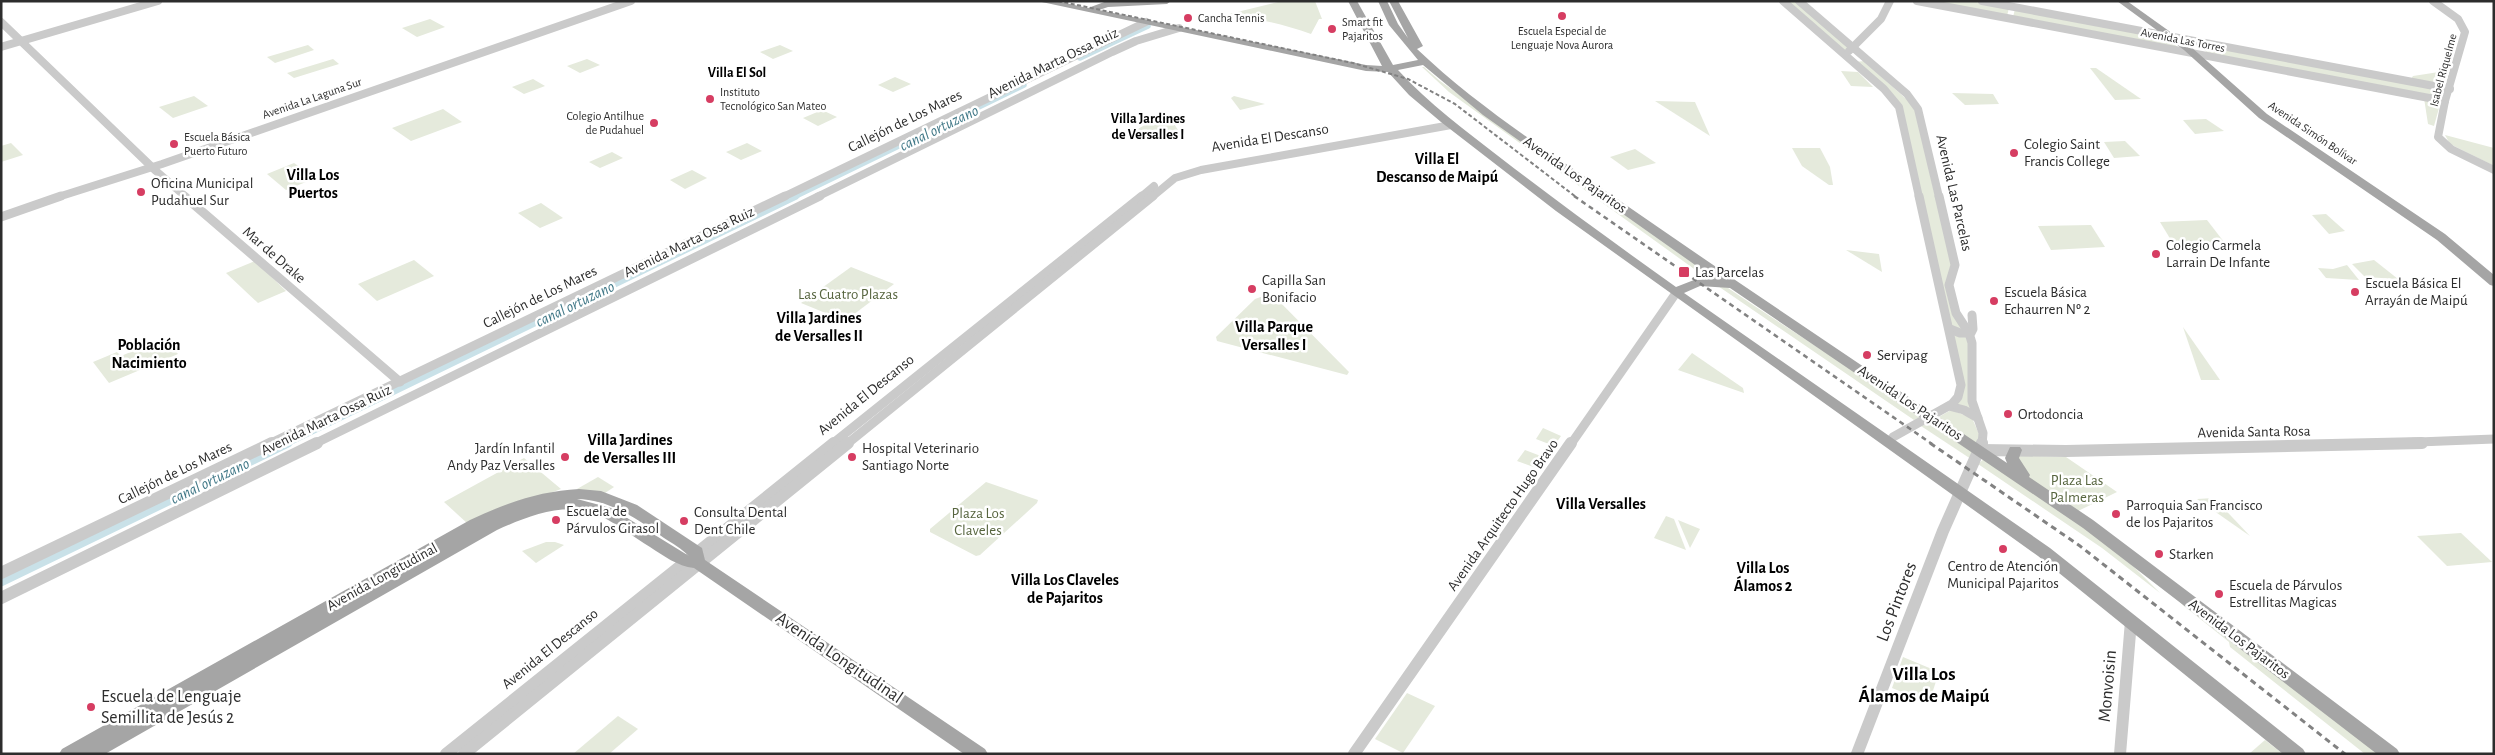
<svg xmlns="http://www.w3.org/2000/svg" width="2495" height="755" viewBox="0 0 2495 755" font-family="'Alegreya Sans',sans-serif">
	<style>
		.green { fill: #e5eadc }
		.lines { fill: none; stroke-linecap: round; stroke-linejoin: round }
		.canal-far2 { stroke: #c9e1e8; stroke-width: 5.5 }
		.canal-far1 { stroke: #c9e1e8; stroke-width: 7 }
		.canal { stroke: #c9e1e8; stroke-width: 9 }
		.minor-far2 { stroke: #cacaca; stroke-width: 8 }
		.minor-far1 { stroke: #cacaca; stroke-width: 9 }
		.minor { stroke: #cacaca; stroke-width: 12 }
		.major { fill: #a5a5a5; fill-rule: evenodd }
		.rail-far2 { stroke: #828282; stroke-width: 2; stroke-dasharray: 4 2.5; stroke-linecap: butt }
		.rail-far1 { stroke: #828282; stroke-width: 2.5; stroke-dasharray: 5 4; stroke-linecap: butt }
		.rail { stroke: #828282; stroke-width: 3; stroke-dasharray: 6 4.5; stroke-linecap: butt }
		.poi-dot { fill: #d63d62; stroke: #fff; stroke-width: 2 }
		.labels { text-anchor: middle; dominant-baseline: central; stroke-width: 5; stroke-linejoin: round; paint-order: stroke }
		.far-poi-label { font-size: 12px; fill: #2d2d2d; stroke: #fff; text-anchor: start }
		.far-street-label { font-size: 12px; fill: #2d2d2d; stroke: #fff }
		.far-neighbourhood-label { font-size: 14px; font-weight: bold; fill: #000; stroke: #fff }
		.street-label { font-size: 15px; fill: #2d2d2d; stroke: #fff }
		.poi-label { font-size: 15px; fill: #2d2d2d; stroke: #fff; text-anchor: start }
		.park-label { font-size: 15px; fill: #57653f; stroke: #fff }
		.water-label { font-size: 16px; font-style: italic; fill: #427988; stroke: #fff }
		.neighbourhood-label { font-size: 16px; font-weight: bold; fill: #000; stroke: #fff }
		.near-street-label { font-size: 18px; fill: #2d2d2d; stroke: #fff }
		.near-poi-label { font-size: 18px; fill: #2d2d2d; stroke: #fff; text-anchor: start }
		.near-neighbourhood-label { font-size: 19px; font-weight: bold; fill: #000; stroke: #fff }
	</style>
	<rect width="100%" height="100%" fill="#fff"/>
	<g class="green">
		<path d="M 1282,1 L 1315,1 L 1322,19 L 1319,19 L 1311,34 C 1291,27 1270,21 1248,18 C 1241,16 1235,19 1229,14 Z"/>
		<polygon points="1787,1 1796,1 1849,48 1845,52"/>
		<polygon points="1928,1 1971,1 2009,8 2007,16"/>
		<polygon points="2015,9 2167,38 2179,48 2013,17"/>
		<polygon points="430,19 445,27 417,37 402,28"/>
		<polygon points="2197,44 2443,89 2439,98 2210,55"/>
		<polygon points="308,45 314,50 275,63 267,57"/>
		<polygon points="780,45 793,51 773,59 760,52"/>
		<polygon points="333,59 339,64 294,78 287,73"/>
		<polygon points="587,59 600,65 580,73 567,66"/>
		<polygon points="1864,61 1914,106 1952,268 1946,282 1970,341 1970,410 1954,405 1960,400 1902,107 1855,62"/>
		<polygon points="1422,67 1424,67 1440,81 1723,282 1708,279 1449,92"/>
		<polygon points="2090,68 2096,68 2141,99 2115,100"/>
		<polygon points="1841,71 1858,72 1873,87 1851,86"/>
		<polygon points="2439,72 2448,75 2444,85 2411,79 2413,76"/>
		<polygon points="895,77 911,84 893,92 878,85"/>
		<polygon points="533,79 545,86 524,94 512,87"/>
		<polygon points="1952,93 1993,94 1999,104 1965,105"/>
		<polygon points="194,96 208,106 173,118 159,107"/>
		<polygon points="1234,96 1265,104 1240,110 1231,98"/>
		<polygon points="2424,98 2441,101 2434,126 2428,124"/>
		<polygon points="1655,101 1695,102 1710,136"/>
		<polygon points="443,109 462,122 411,141 392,128"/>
		<polygon points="822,110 837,117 818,126 803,118"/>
		<polygon points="1167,113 1178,130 1121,138"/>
		<polygon points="2206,119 2224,131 2195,134 2183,120"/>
		<polygon points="2445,135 2494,148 2494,166 2450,144"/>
		<polygon points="2125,141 2140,156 2114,158 2104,142"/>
		<polygon points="11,143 23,155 1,162 1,146"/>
		<polygon points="747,143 762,151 741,160 726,152"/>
		<polygon points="1792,148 1820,148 1830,167 1833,185 1829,185 1802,166"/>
		<polygon points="1635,149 1656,163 1628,170 1610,157"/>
		<polygon points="612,152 623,158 600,168 589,162"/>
		<polygon points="294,163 316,178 286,190 267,174"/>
		<polygon points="692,170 707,178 685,189 670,180"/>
		<polygon points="541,203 563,218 540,228 518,213"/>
		<polygon points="2326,214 2345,231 2329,234 2312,215"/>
		<polygon points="2207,220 2224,242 2174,245 2160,222"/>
		<polygon points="2091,225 2105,247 2051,250 2038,226"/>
		<polygon points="1846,250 1879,254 1882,272"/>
		<polygon points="414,260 434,276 377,301 358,284"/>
		<polygon points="2374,260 2398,279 2365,277 2352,264"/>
		<polygon points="255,261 286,291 258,303 226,273"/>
		<polygon points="2347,265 2359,280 2326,278 2318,268 2333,269"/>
		<polygon points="851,267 894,284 845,321 801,303"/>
		<path d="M 1715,284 L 1728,288 C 1792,332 1858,372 1922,416 L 1914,420 Z"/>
		<polygon points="1269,294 1272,294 1349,372 1347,375 1217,341 1216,337 1255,299"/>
		<polygon points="2183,327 2220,380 2201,380"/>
		<polygon points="164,338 178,354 109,383 93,362 117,352 121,356"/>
		<polygon points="1692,353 1743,388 1744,393 1678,370"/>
		<polygon points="1951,410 1972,418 1979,434 1978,445 1937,418"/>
		<polygon points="1929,421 1975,450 1971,459 1921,426"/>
		<polygon points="1543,428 1561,436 1554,446 1536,439"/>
		<polygon points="1525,450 1546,458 1539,469 1517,461"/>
		<polygon points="2015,455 2066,457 2117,492 2076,512 2028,477"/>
		<polygon points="1986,457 2117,550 2160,593 2102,548 1978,464"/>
		<polygon points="524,458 561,489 468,524 444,502"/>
		<polygon points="598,477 614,487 602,495 582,492 577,489"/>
		<polygon points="986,482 1038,500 1037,503 980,555 976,556 930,532 930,529"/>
		<polygon points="2214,498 2250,536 2197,499"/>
		<polygon points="1666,516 1674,519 1686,550 1654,538"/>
		<polygon points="1678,520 1700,529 1690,548"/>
		<polygon points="2461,533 2492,562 2447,566 2417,536"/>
		<polygon points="546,542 555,542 564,545 536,563 522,551"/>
		<polygon points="2153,577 2384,754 2365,754 2230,647 2229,642 2184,606"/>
		<polygon points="1903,657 1939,672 1929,703 1892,688"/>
		<polygon points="1407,693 1435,706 1403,753 1375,739"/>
		<polygon points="618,716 638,729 609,754 573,754"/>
		<polygon points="2265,740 2283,754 2249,754"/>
	</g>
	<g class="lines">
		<g class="canal-far2">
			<polyline points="1080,58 1148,26"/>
			<polyline points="794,197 1024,85"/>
		</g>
		<polyline class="canal-far1" points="285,444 796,196"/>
		<polyline class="canal" points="1,582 288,443"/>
		<g class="minor-far2">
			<polyline points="1783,1 1884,89 1899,107 1919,197"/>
			<polyline points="1799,1 1907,94 1918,109 1939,197"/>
			<polyline points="1917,1 2445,101"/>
			<polyline points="1982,1 2450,89"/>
			<polyline points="2433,1 2458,19 2465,32 2445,101 2438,137 2451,149 2494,170"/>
			<polyline points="1,22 156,171 186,197"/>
			<polyline points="1,47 158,1"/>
			<polyline points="1849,51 1881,19 1890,1"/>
			<polyline points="58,197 162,164 631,1"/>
			<polyline points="783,197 1146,22"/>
			<polyline points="817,197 1112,52 1136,41 1179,28"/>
			<polyline points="1141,197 1154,186"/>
			<polyline points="1152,197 1175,178 1201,170 1451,125"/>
		</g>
		<g class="minor-far1">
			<polyline points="184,196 400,382"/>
			<polyline points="1939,196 1955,265 1949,285 1956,313 1969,333 1972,343 1972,401 1983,433 1982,444"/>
			<polyline points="1,217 61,196"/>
			<polyline points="1950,329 1960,333 1971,333 1973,329 1972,315"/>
			<polyline points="1949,406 1964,410 1978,418"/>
			<polyline points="1889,442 1893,437 1952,404 1958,397 1961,385 1919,196"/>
			<polyline points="269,444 785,196"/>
			<polyline points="314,444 820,196"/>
			<polyline points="832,444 1142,196"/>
			<polyline points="847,444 1153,196"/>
			<polyline points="1571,444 1676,293"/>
			<polyline points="2368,444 2494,439"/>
		</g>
		<g class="minor">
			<polyline points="1980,450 2066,451 2422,443"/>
			<polyline points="1,573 272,443"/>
			<polyline points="1,598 317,443"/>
			<polyline points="446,754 834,443"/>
			<polyline points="464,754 848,443"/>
			<polyline points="1354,754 1571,443"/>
			<polyline points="1857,754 1943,531 1982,443"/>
			<polyline points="2120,754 2131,621"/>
		</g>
		<g class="major">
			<path d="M 1037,1 L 1056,1 L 1088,8 L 1107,1 L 1171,1 L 1167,4 L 1108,7 L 1099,10 L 1366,65 L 1382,66 L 1348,1 L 1357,1 L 1393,65 L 1418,60 L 1389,25 L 1378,1 L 1387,1 L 1398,24 L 1408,38 L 1389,1 L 1398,1 L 1423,46 L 1417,49 C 1479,108 1552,154 1623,203 C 1750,291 1879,377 2007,463 L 2005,458 L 2010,447 L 2020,447 L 2022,450 L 2019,458 L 2030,475 L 2029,477 L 2093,520 L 2397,749 L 2400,754 L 2377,754 L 2083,528 L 1730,288 L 1700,286 L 1684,293 L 2050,548 L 2303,749 L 2306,754 L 2283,754 L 2038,556 L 1556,211 L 1441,122 L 1409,95 L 1388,72 L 1366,71 ZM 1423,65 L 1483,115 L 1715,279 L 1694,280 L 1676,287 C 1617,245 1559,203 1502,159 C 1466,131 1429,104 1398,70 Z"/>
			<polygon points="2117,1 2127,1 2190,46 2267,114 2445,234 2494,275 2494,286 2490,285 2437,240 2259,118 2184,50"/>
			<path d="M 579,489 L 601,491 L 637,505 L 702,548 L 705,560 L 985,749 L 988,754 L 964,754 L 694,568 C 677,566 664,556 650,547 C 634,537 618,525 601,516 C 568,500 528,516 497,530 L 105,754 L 59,754 L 62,749 L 470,520 C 506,503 540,491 579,489 ZM 577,499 C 611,500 637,519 664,538 C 672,543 682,549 689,556 L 611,508 Z"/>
		</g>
		<polyline class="rail-far2" points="1058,1 1353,63 1408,79 1455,104 1576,197"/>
		<polyline class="rail-far1" points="1574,196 1932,444"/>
		<polyline class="rail" points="1930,443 2080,546 2345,754"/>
	</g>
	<g class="poi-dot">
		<circle cx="1562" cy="16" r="5"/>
		<circle cx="1188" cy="18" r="5"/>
		<circle cx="1332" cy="29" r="5"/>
		<circle cx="710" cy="99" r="5"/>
		<circle cx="654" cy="123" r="5"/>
		<circle cx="174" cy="144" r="5"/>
		<circle cx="2014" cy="153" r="5"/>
		<circle cx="141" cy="192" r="5"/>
		<circle cx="2156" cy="254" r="5"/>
		<rect x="1678" y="266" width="12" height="12" rx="2.5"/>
		<circle cx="1252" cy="289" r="5"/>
		<circle cx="2355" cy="292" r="5"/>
		<circle cx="1994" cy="301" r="5"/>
		<circle cx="1867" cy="355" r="5"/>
		<circle cx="2008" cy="414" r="5"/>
		<circle cx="565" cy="457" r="5"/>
		<circle cx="852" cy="457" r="5"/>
		<circle cx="2116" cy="514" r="5"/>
		<circle cx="556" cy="520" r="5"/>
		<circle cx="684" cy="521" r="5"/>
		<circle cx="2003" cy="549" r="5"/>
		<circle cx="2159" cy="554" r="5"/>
		<circle cx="2219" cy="594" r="5"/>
		<circle cx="91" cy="707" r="5"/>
	</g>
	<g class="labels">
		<g class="far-poi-label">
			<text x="1198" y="18">Cancha Tennis</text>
			<text x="1342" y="22">Smart fit<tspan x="1342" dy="14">Pajaritos</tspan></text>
			<text x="1562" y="31" text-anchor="middle">Escuela Especial de<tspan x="1562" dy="14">Lenguaje Nova Aurora</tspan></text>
			<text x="720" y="92">Instituto<tspan x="720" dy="14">Tecnológico San Mateo</tspan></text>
			<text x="644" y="116" text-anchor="end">Colegio Antilhue<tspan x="644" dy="14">de Pudahuel</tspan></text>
			<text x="184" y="137">Escuela Básica<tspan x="184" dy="14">Puerto Futuro</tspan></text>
		</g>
		<g class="far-street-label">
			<text transform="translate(2183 40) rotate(11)">Avenida Las Torres</text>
			<text transform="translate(2443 70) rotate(-75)">Isabel Riquelme</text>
			<text transform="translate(312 98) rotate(-19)">Avenida La Laguna Sur</text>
			<text transform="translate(2313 133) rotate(34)">Avenida Simón Bolívar</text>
		</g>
		<g class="far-neighbourhood-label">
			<text x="737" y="73">Villa El Sol</text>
			<text x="1148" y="119">Villa Jardines<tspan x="1148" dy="16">de Versalles I</tspan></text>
		</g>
		<g class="street-label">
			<text transform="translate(1053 63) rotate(-26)">Avenida Marta Ossa Ruiz</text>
			<text transform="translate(905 121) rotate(-26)">Callejón de Los Mares</text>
			<text transform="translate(1270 138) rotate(-9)">Avenida El Descanso</text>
			<text transform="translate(1575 175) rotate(35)">Avenida Los Pajaritos</text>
			<text transform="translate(1954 193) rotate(77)">Avenida Las Parcelas</text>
			<text transform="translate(689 242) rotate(-26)">Avenida Marta Ossa Ruiz</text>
			<text transform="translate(274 255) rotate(41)">Mar de Drake</text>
			<text transform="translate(540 297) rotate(-26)">Callejón de Los Mares</text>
			<text transform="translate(866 395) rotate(-39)">Avenida El Descanso</text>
			<text transform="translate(1910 403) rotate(34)">Avenida Los Pajaritos</text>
			<text transform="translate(326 420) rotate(-26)">Avenida Marta Ossa Ruiz</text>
			<text transform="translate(2254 432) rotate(-1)">Avenida Santa Rosa</text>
			<text transform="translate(175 473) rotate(-26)">Callejón de Los Mares</text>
			<text transform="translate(1503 515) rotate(-55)">Avenida Arquitecto Hugo Bravo</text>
			<text transform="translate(382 577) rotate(-29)">Avenida Longitudinal</text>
			<text transform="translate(2239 639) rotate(37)">Avenida Los Pajaritos</text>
			<text transform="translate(550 649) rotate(-39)">Avenida El Descanso</text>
		</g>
		<g class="poi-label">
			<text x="2024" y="144">Colegio Saint<tspan x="2024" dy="17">Francis College</tspan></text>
			<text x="151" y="183">Oficina Municipal<tspan x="151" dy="17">Pudahuel Sur</tspan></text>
			<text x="2166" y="245">Colegio Carmela<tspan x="2166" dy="17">Larrain De Infante</tspan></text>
			<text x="1695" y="272">Las Parcelas</text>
			<text x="1262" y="280">Capilla San<tspan x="1262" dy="17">Bonifacio</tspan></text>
			<text x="2365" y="283">Escuela Básica El<tspan x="2365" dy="17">Arrayán de Maipú</tspan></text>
			<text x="2004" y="292">Escuela Básica<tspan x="2004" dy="17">Echaurren Nº 2</tspan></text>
			<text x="1877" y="355">Servipag</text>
			<text x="2018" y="414">Ortodoncia</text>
			<text x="555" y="448" text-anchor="end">Jardín Infantil<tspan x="555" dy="17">Andy Paz Versalles</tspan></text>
			<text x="862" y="448">Hospital Veterinario<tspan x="862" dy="17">Santiago Norte</tspan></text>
			<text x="2126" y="505">Parroquia San Francisco<tspan x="2126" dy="17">de los Pajaritos</tspan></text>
			<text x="566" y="511">Escuela de<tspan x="566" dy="17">Párvulos Girasol</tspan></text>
			<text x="694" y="512">Consulta Dental<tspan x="694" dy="17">Dent Chile</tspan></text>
			<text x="2169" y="554">Starken</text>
			<text x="2003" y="566" text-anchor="middle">Centro de Atención<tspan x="2003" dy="17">Municipal Pajaritos</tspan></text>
			<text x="2229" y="585">Escuela de Párvulos<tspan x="2229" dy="17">Estrellitas Magicas</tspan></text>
		</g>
		<g class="park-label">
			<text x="848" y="294">Las Cuatro Plazas</text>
			<text x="2077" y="480">Plaza Las<tspan x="2077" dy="17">Palmeras</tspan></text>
			<text x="978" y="513">Plaza Los<tspan x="978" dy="17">Claveles</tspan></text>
		</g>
		<g class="water-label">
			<text transform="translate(939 128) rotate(-26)">canal ortuzano</text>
			<text transform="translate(575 304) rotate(-26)">canal ortuzano</text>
			<text transform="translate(210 481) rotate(-26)">canal ortuzano</text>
		</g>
		<g class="neighbourhood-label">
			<text x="1437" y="159">Villa El<tspan x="1437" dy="18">Descanso de Maipú</tspan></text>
			<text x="313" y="175">Villa Los<tspan x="313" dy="18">Puertos</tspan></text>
			<text x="819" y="318">Villa Jardines<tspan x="819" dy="18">de Versalles II</tspan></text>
			<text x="1274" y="327">Villa Parque<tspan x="1274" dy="18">Versalles I</tspan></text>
			<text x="149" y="345">Población<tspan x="149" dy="18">Nacimiento</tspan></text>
			<text x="630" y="440">Villa Jardines<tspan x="630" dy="18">de Versalles III</tspan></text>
			<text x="1601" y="504">Villa Versalles</text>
			<text x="1763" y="568">Villa Los<tspan x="1763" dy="18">Álamos 2</tspan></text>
			<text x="1065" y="580">Villa Los Claveles<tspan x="1065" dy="18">de Pajaritos</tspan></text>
		</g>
		<g class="near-street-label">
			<text transform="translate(1897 602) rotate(-69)">Los Pintores</text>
			<text transform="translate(839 658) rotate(34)">Avenida Longitudinal</text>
			<text transform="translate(2108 686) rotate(-85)">Monvoisin</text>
		</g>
		<g class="near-poi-label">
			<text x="101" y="697">Escuela de Lenguaje<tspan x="101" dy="21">Semillita de Jesús 2</tspan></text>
		</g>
		<g class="near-neighbourhood-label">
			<text x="1924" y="674">Villa Los<tspan x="1924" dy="22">Álamos de Maipú</tspan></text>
		</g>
	</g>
	<rect width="2495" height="755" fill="none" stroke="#2d2d2d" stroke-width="5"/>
</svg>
